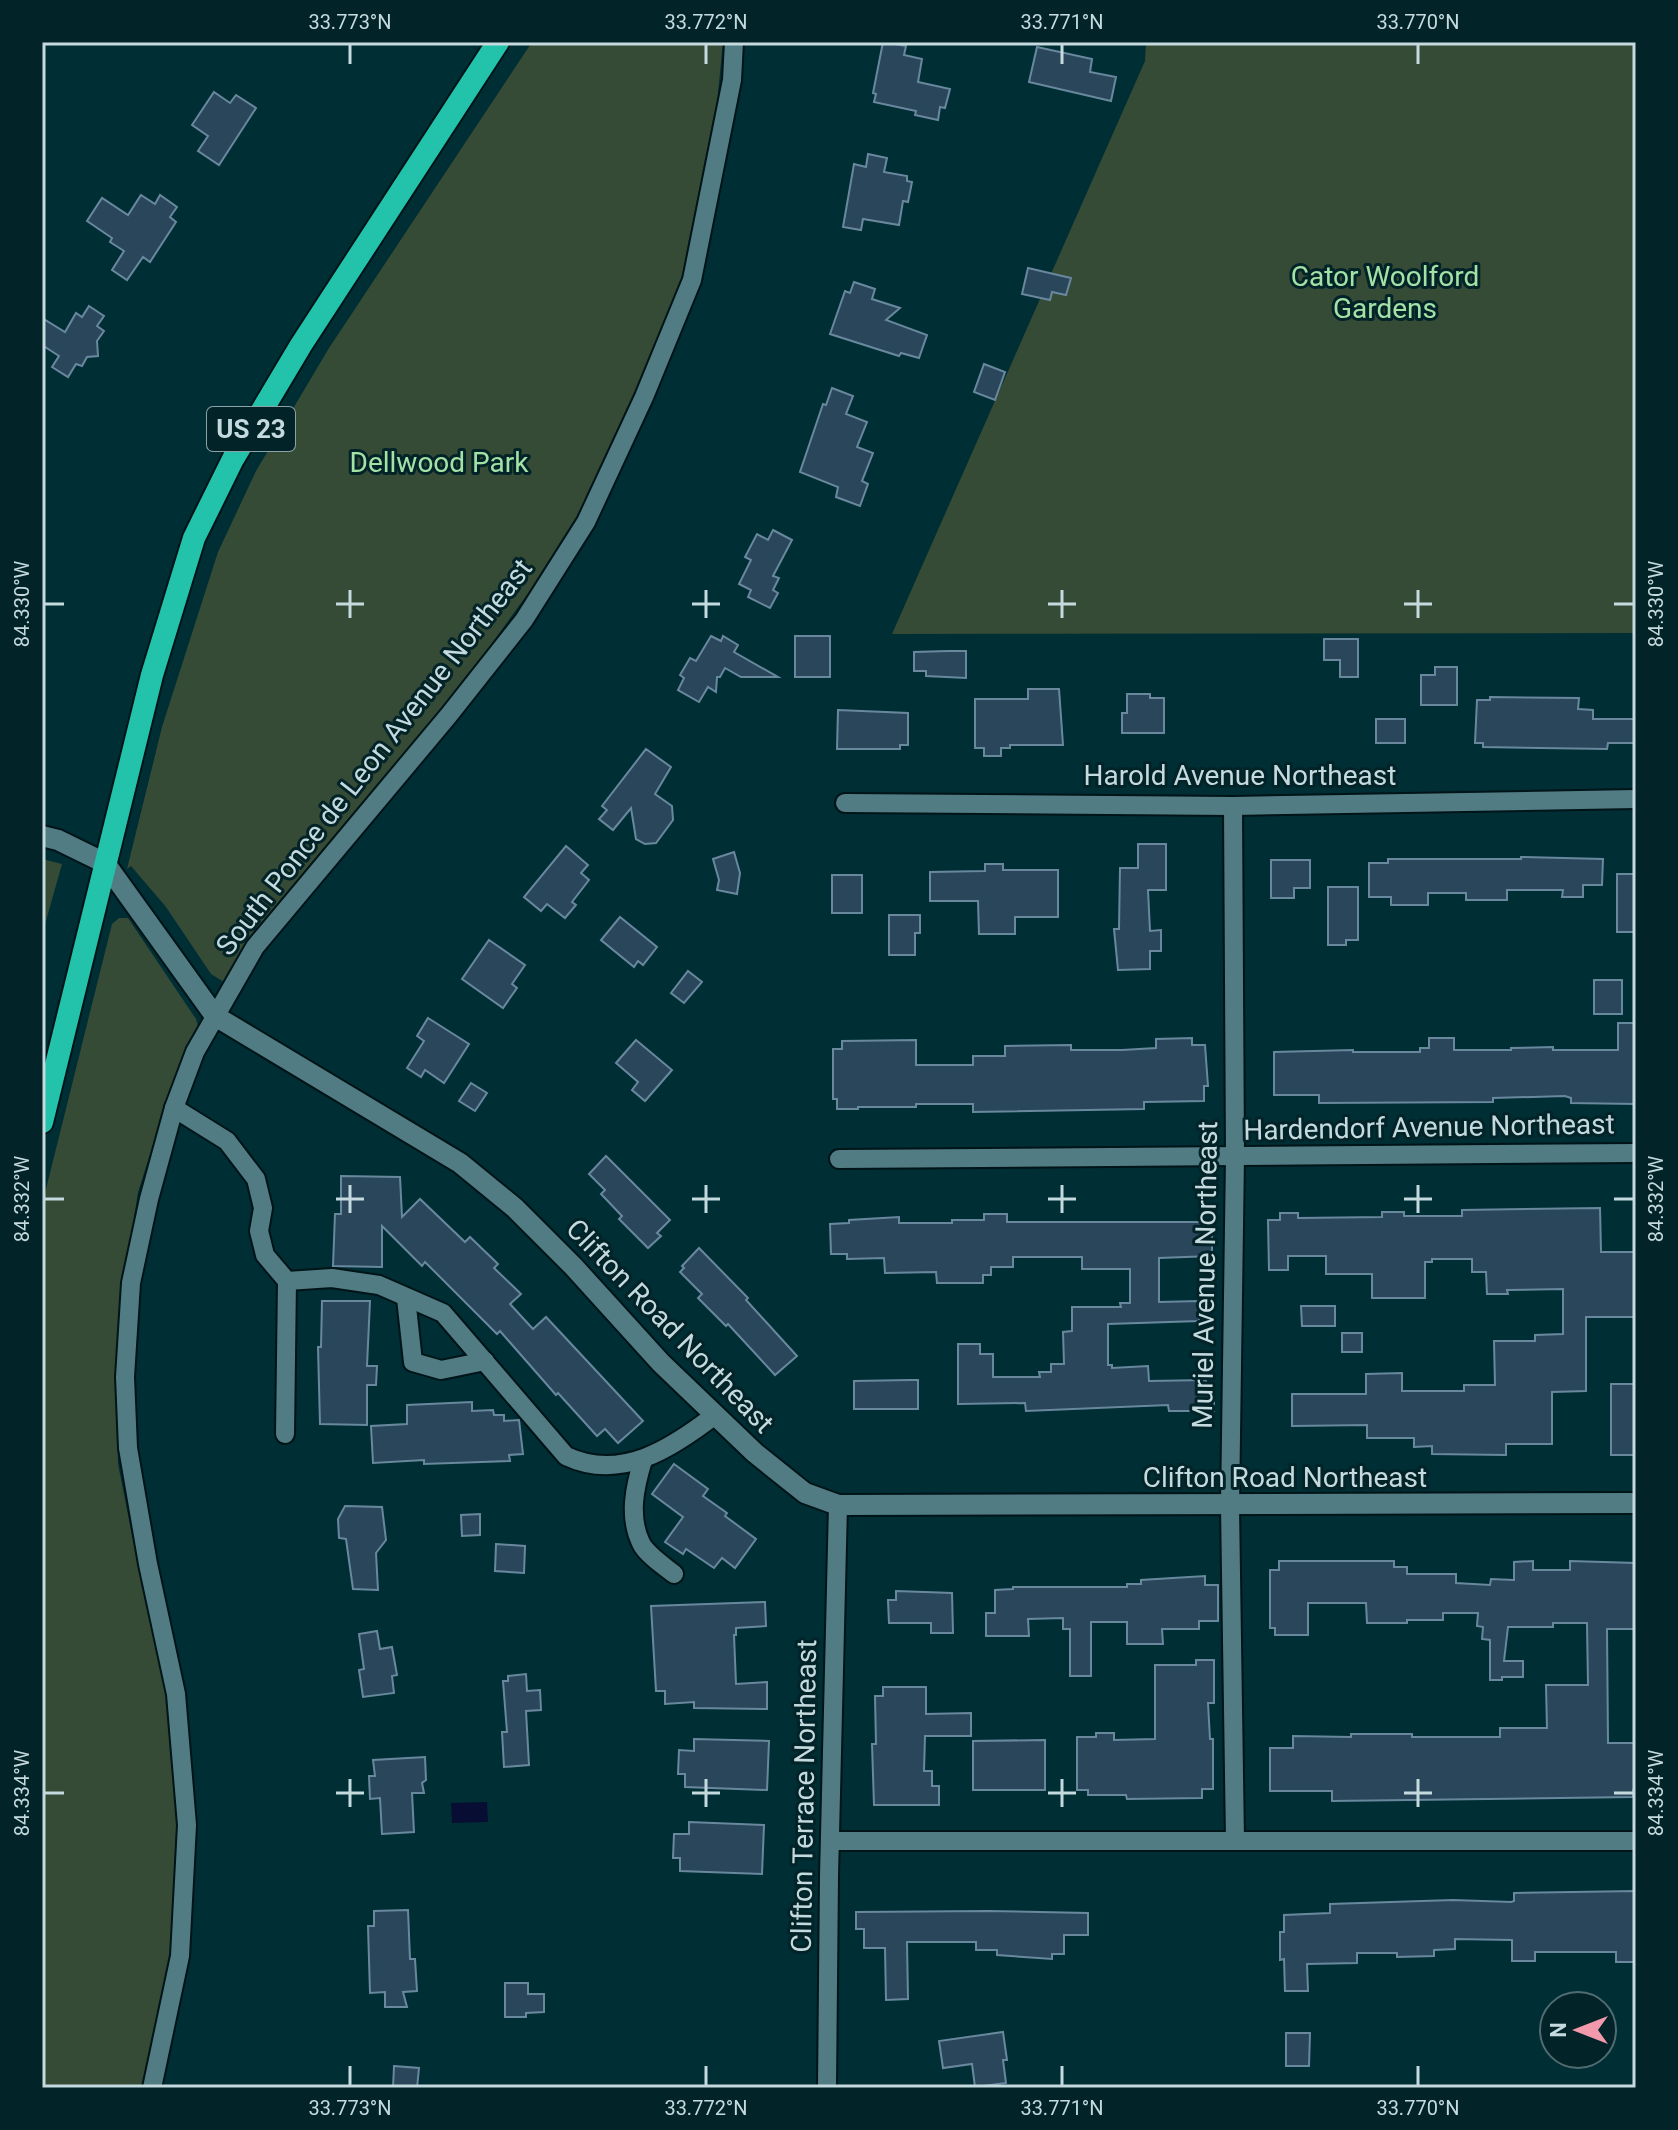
<svg xmlns="http://www.w3.org/2000/svg" width="1678" height="2130" viewBox="0 0 1678 2130" font-family="Roboto,sans-serif">
	<style>
		.green { fill: #354b36 }
		.water { fill: #080d33 }
		.building { fill: #29465a; stroke: #69889e; stroke-width: 2 }
		.lines { fill: none; stroke-linecap: round; stroke-linejoin: round }
		.minor-casing { stroke: #011418; stroke-width: 22 }
		.tertiary-casing { stroke: #011418; stroke-width: 24 }
		.trunk-casing { stroke: #011418; stroke-width: 26 }
		.minor { stroke: #517c83; stroke-width: 18 }
		.tertiary { stroke: #517c83; stroke-width: 20 }
		.trunk { stroke: #22c2ab; stroke-width: 22 }
		.ticks { fill: none; stroke: #c4dade; stroke-width: 3 }
		.labels { text-anchor: middle; dominant-baseline: central; stroke-width: 6; stroke-linejoin: round; paint-order: stroke }
		.shield { fill: #022328; stroke: #8aa3a7; stroke-width: 2 }
		.shield-label { font-size: 26px; font-weight: bold; fill: #c4dade }
		.park-label { font-size: 28px; fill: #a3e1a5; stroke: #022328 }
		.street-label { font-size: 28px; fill: #c4dade; stroke: #022328 }
		.neatline { fill: none; stroke: #c4dade; stroke-width: 3 }
		.ticks-label { font-size: 20px; text-anchor: middle; fill: #c4dade }
	</style>
	<rect width="100%" height="100%" fill="#002e35"/>
	<g class="green">
		<polygon points="532,42 723,42 716,113 699,235 668,322 632,409 566,545 518,607 457,692 224,982 211,974 166,907 131,866 127,869 162,727 218,552 256,471 329,348"/>
		<polygon points="1146,42 1636,42 1636,633 892,634 1145,61"/>
		<polygon points="42,859 62,864 42,935"/>
		<polygon points="119,918 128,918 196,1019 199,1029 175,1076 138,1192 123,1288 116,1365 118,1464 132,1535 168,1694 176,1754 176,1832 170,1964 145,2088 42,2088 42,1205 112,924"/>
	</g>
	<polygon class="water" points="487,1802 488,1822 452,1823 451,1803"/>
	<g class="building">
		<polygon points="883,42 906,46 904,55 922,59 918,82 950,89 945,108 940,107 938,120 915,115 916,111 874,102 876,94 873,93"/>
		<polygon points="1037,47 1092,59 1090,72 1116,77 1111,101 1029,82"/>
		<polygon points="214,92 230,103 236,95 256,108 219,165 198,151 208,136 192,125"/>
		<polygon points="868,154 887,158 884,172 907,176 907,181 912,182 908,202 903,201 899,225 863,219 861,230 843,227 854,164 866,167"/>
		<polygon points="141,195 155,204 160,195 177,207 170,217 176,222 150,262 143,257 127,280 112,270 124,251 110,242 112,238 87,221 102,198 128,215"/>
		<polygon points="1028,268 1071,278 1066,295 1052,292 1050,300 1022,294"/>
		<polygon points="854,282 875,289 872,299 900,308 886,320 927,335 919,358 901,353 899,356 830,334 845,291 850,293"/>
		<polygon points="89,306 104,316 97,326 104,331 97,341 98,356 87,357 82,366 76,364 68,377 52,367 59,356 42,345 42,318 65,332 76,313 82,317"/>
		<polygon points="984,364 1005,372 995,400 974,392"/>
		<polygon points="832,388 853,396 846,414 867,422 857,447 873,453 862,481 868,484 860,506 836,497 838,487 800,472 823,404 826,405"/>
		<polygon points="773,530 792,540 773,576 779,578 773,590 778,593 770,608 748,597 751,590 739,584 751,560 745,557 757,534 768,540"/>
		<polygon points="711,636 721,641 723,636 738,645 734,652 778,677 741,677 725,668 720,677 717,677 716,692 708,687 699,702 678,690 684,678 680,675 690,658 696,661"/>
		<rect x="795" y="636" width="35" height="41"/>
		<polygon points="1324,639 1358,639 1358,677 1340,677 1340,660 1324,660"/>
		<polygon points="948,651 966,651 966,678 926,676 926,671 914,671 914,652"/>
		<polygon points="1435,667 1457,667 1457,705 1421,705 1421,675 1435,675"/>
		<polygon points="1028,689 1059,689 1063,745 1010,745 1010,748 1001,748 1001,756 984,756 984,748 975,748 975,699 1028,699"/>
		<polygon points="1127,694 1150,694 1150,698 1164,698 1164,733 1122,733 1122,713 1127,713"/>
		<polygon points="1490,697 1579,698 1578,709 1593,710 1593,719 1636,719 1636,743 1608,743 1607,749 1483,747 1483,743 1475,743 1477,700 1490,700"/>
		<polygon points="838,710 908,713 908,745 900,745 900,749 837,749"/>
		<rect x="1376" y="719" width="29" height="24"/>
		<polygon points="646,749 671,767 655,794 672,806 673,820 656,843 645,844 636,839 631,808 613,830 599,819 607,810 602,806"/>
		<polygon points="1138,844 1166,844 1166,890 1148,890 1150,931 1161,930 1161,951 1150,951 1150,969 1118,970 1114,929 1119,929 1120,868 1138,868"/>
		<polygon points="566,846 588,865 581,873 589,880 572,902 576,905 565,918 547,904 541,911 524,897"/>
		<polygon points="734,852 740,873 737,894 717,890 719,880 713,859"/>
		<polygon points="1521,857 1603,859 1602,885 1583,885 1583,897 1562,897 1563,890 1507,890 1507,900 1466,900 1466,893 1428,893 1428,905 1391,905 1391,897 1369,897 1369,863 1388,863 1388,859 1521,859"/>
		<polygon points="1271,860 1310,860 1310,888 1294,888 1294,898 1271,898"/>
		<polygon points="985,864 1003,864 1003,870 1058,870 1058,917 1015,917 1015,934 979,934 978,901 930,901 930,872 985,871"/>
		<rect x="1617" y="874" width="19" height="58"/>
		<rect x="832" y="875" width="30" height="38"/>
		<polygon points="1328,887 1358,887 1358,940 1346,940 1346,945 1328,945"/>
		<polygon points="889,915 920,915 920,933 915,933 915,955 889,955"/>
		<polygon points="620,917 657,947 643,965 638,961 634,967 601,940"/>
		<polygon points="489,940 525,965 512,984 517,988 503,1008 462,979"/>
		<polygon points="688,971 702,982 684,1003 671,993"/>
		<rect x="1594" y="980" width="28" height="34"/>
		<polygon points="428,1018 469,1044 444,1083 425,1070 421,1077 407,1068 424,1041 417,1036"/>
		<polygon points="1618,1023 1636,1023 1636,1104 1571,1103 1571,1098 1565,1096 1493,1098 1493,1102 1319,1103 1319,1095 1274,1095 1274,1052 1353,1050 1353,1052 1420,1052 1420,1048 1429,1048 1429,1038 1454,1038 1454,1050 1511,1050 1511,1048 1553,1047 1553,1050 1618,1050"/>
		<polygon points="1192,1038 1192,1045 1205,1045 1208,1086 1204,1086 1204,1101 1144,1102 1144,1109 973,1112 973,1104 916,1104 916,1107 858,1107 858,1109 837,1109 837,1099 833,1099 833,1049 842,1049 842,1041 916,1040 916,1065 973,1065 973,1056 1005,1056 1005,1046 1071,1045 1071,1050 1122,1050 1156,1048 1156,1039"/>
		<polygon points="636,1040 672,1070 645,1101 632,1090 638,1082 616,1063"/>
		<polygon points="471,1083 487,1093 475,1111 459,1101"/>
		<polygon points="606,1156 670,1220 657,1233 661,1236 648,1248 619,1219 622,1216 601,1194 605,1190 589,1174"/>
		<polygon points="341,1176 400,1177 402,1217 420,1199 465,1242 470,1237 498,1264 494,1268 521,1294 510,1304 533,1329 546,1317 643,1421 618,1443 605,1429 597,1436 558,1393 556,1395 500,1331 497,1334 425,1262 422,1266 382,1226 382,1267 333,1266 335,1214 341,1214"/>
		<polygon points="1600,1208 1601,1252 1636,1252 1636,1317 1586,1317 1586,1391 1552,1392 1552,1444 1506,1444 1506,1455 1432,1454 1432,1446 1414,1447 1414,1438 1367,1438 1367,1425 1292,1426 1292,1394 1366,1394 1366,1374 1402,1373 1402,1391 1464,1391 1464,1385 1495,1385 1494,1341 1535,1341 1535,1335 1563,1334 1563,1289 1507,1290 1508,1294 1487,1294 1486,1272 1472,1272 1472,1259 1432,1259 1432,1262 1425,1262 1425,1298 1372,1298 1372,1274 1326,1274 1326,1256 1288,1256 1288,1270 1269,1270 1268,1220 1280,1220 1280,1213 1298,1213 1298,1218 1382,1217 1382,1212 1404,1212 1404,1216 1462,1216 1462,1210"/>
		<polygon points="984,1214 1007,1214 1007,1222 1212,1222 1212,1256 1159,1258 1159,1302 1199,1301 1199,1321 1108,1324 1108,1365 1112,1365 1112,1368 1148,1366 1149,1381 1206,1380 1206,1390 1214,1390 1214,1411 1169,1411 1168,1405 1026,1411 1025,1403 958,1404 958,1344 980,1344 980,1354 993,1354 993,1377 1040,1377 1039,1372 1051,1372 1051,1364 1064,1364 1063,1332 1072,1331 1072,1307 1121,1307 1120,1303 1130,1303 1130,1269 1082,1269 1082,1257 1013,1257 1013,1267 991,1267 991,1275 983,1275 983,1283 937,1283 936,1272 885,1273 884,1258 847,1259 847,1254 831,1254 830,1224 849,1223 849,1220 899,1217 899,1223 952,1223 952,1220 984,1220"/>
		<polygon points="699,1248 748,1298 746,1300 797,1356 775,1375 728,1324 726,1326 698,1298 702,1294 680,1272 684,1268 682,1266"/>
		<polygon points="322,1301 370,1301 367,1366 377,1366 376,1385 367,1385 367,1425 320,1424 318,1347 321,1347"/>
		<polygon points="1301,1306 1335,1306 1335,1326 1302,1326"/>
		<rect x="1342" y="1333" width="20" height="19"/>
		<polygon points="910,1380 918,1380 918,1409 854,1409 854,1381"/>
		<polygon points="1611,1384 1636,1384 1635,1455 1611,1455"/>
		<polygon points="472,1402 472,1411 493,1410 494,1415 504,1415 504,1421 519,1420 523,1454 509,1455 510,1461 424,1464 424,1460 373,1463 371,1426 407,1424 407,1405"/>
		<polygon points="674,1464 708,1489 703,1496 727,1513 725,1516 756,1539 735,1568 722,1558 714,1568 686,1549 683,1554 665,1542 683,1517 652,1494"/>
		<polygon points="345,1506 382,1507 386,1540 376,1553 378,1590 353,1589 346,1539 339,1538 338,1519"/>
		<polygon points="480,1514 480,1535 462,1536 461,1515"/>
		<polygon points="496,1544 525,1546 524,1573 495,1571"/>
		<polygon points="1279,1561 1394,1561 1394,1567 1407,1567 1407,1574 1456,1574 1456,1583 1490,1585 1491,1579 1514,1580 1514,1562 1533,1561 1533,1570 1570,1570 1570,1561 1636,1563 1636,1629 1607,1629 1608,1743 1636,1743 1636,1790 1633,1790 1633,1797 1332,1801 1332,1791 1270,1791 1270,1748 1293,1748 1293,1736 1351,1737 1351,1734 1412,1734 1412,1737 1500,1737 1500,1728 1547,1728 1546,1685 1588,1685 1587,1623 1553,1623 1553,1627 1508,1627 1504,1661 1523,1661 1523,1677 1502,1677 1502,1680 1490,1680 1490,1640 1482,1639 1483,1627 1477,1626 1478,1613 1443,1613 1443,1620 1407,1620 1407,1623 1367,1623 1366,1603 1308,1603 1308,1635 1275,1635 1275,1628 1270,1628 1270,1570 1279,1570"/>
		<polygon points="1205,1576 1205,1585 1218,1585 1218,1621 1199,1621 1199,1629 1162,1629 1163,1644 1127,1644 1127,1622 1091,1622 1091,1676 1070,1676 1070,1629 1063,1629 1063,1618 1028,1619 1029,1636 986,1636 986,1613 995,1613 995,1590 1013,1589 1013,1587 1127,1587 1127,1584 1141,1584 1141,1580"/>
		<polygon points="896,1591 952,1593 953,1633 931,1633 931,1623 889,1623 888,1600 896,1600"/>
		<polygon points="765,1602 766,1626 736,1628 736,1635 734,1635 736,1684 767,1682 767,1709 694,1708 694,1702 665,1704 665,1691 656,1691 651,1606"/>
		<polygon points="377,1631 380,1649 392,1647 397,1675 392,1676 394,1693 363,1697 359,1670 364,1669 359,1634"/>
		<polygon points="1196,1660 1214,1660 1214,1703 1208,1703 1210,1739 1213,1739 1213,1789 1202,1789 1202,1798 1127,1799 1126,1795 1088,1795 1088,1790 1077,1790 1077,1737 1096,1737 1096,1733 1114,1733 1114,1740 1155,1739 1155,1665 1196,1665"/>
		<polygon points="526,1674 527,1691 540,1690 541,1710 526,1711 529,1765 504,1767 502,1732 507,1732 503,1681 508,1681 508,1676"/>
		<polygon points="883,1687 926,1687 926,1714 971,1713 971,1736 925,1736 924,1771 932,1771 932,1786 939,1786 939,1805 874,1805 872,1744 876,1744 875,1696 883,1696"/>
		<polygon points="694,1739 769,1741 767,1790 685,1787 685,1774 678,1774 679,1750 694,1751"/>
		<polygon points="1045,1740 1045,1790 973,1790 973,1741"/>
		<polygon points="425,1757 426,1780 422,1783 424,1793 412,1793 414,1832 382,1834 380,1798 370,1799 369,1776 375,1776 373,1760"/>
		<polygon points="689,1822 764,1825 762,1874 680,1871 680,1858 673,1858 674,1834 689,1834"/>
		<polygon points="1636,1891 1636,1962 1616,1962 1616,1952 1535,1952 1535,1961 1512,1961 1512,1940 1455,1939 1455,1949 1434,1950 1434,1956 1397,1957 1397,1953 1357,1953 1357,1963 1307,1964 1308,1991 1285,1991 1284,1959 1280,1960 1280,1932 1284,1932 1284,1915 1330,1913 1330,1904 1453,1900 1511,1902 1514,1901 1514,1893"/>
		<polygon points="408,1910 410,1959 415,1959 417,1991 403,1992 407,2007 385,2007 385,1992 370,1993 368,1926 374,1926 374,1911"/>
		<polygon points="988,1911 1088,1913 1088,1935 1064,1935 1064,1954 1052,1954 1052,1959 997,1955 997,1950 976,1950 976,1942 907,1942 908,1999 886,2000 885,1948 864,1948 864,1929 856,1929 856,1912"/>
		<polygon points="505,1983 528,1983 528,1994 544,1994 544,2012 526,2013 526,2017 505,2017"/>
		<polygon points="1003,2032 1007,2060 1003,2060 1006,2083 975,2087 972,2064 943,2068 939,2041"/>
		<polygon points="1286,2033 1310,2033 1309,2066 1286,2066"/>
		<polygon points="394,2066 419,2068 417,2088 393,2088"/>
	</g>
	<g class="lines">
		<defs>
			<g id="minor">
				<polyline points="845,803 1233,806 1636,799"/>
				<polyline points="1233,806 1235,1157 1230,1506 1235,1841"/>
				<path d="M 174,1108 L 227,1141 L 256,1179 L 263,1208 L 259,1231 L 265,1255 L 287,1281 L 332,1278 L 379,1285 L 443,1313 L 566,1456 C 621,1482 672,1448 715,1415"/>
				<polyline points="839,1159 1636,1153"/>
				<polyline points="406,1298 413,1362 441,1370 485,1361"/>
				<polyline points="285,1434 287,1281"/>
				<path d="M 643,1460 C 635,1486 628,1516 641,1543 C 646,1554 664,1566 674,1574"/>
				<polyline points="832,1841 1636,1841"/>
				<polyline points="152,2088 180,1956 187,1825 176,1694 148,1564 128,1448 125,1377 131,1283 149,1199 174,1108 195,1052 255,947 449,715 524,620 586,522 644,397 692,280 732,80 734,42"/>
				<polyline points="827,2088 829,1876 838,1505"/>
			</g>
			<polyline id="tertiary" points="42,836 58,840 105,863 215,1016 460,1163 515,1208 573,1266 661,1363 755,1453 805,1493 838,1505 1636,1503"/>
			<polyline id="trunk" points="42,1122 152,675 194,538 233,459 301,345 498,42"/>
		</defs>
		<use href="#minor" class="minor-casing"/>
		<use href="#tertiary" class="tertiary-casing"/>
		<use href="#trunk" class="trunk-casing"/>
		<use href="#minor" class="minor"/>
		<use href="#tertiary" class="tertiary"/>
		<use href="#trunk" class="trunk"/>
	</g>
	<path class="ticks" d="M 350,44 L 350,64M 706,44 L 706,64M 1062,44 L 1062,64M 1418,44 L 1418,64M 350,590 L 350,618M 706,590 L 706,618M 1062,590 L 1062,618M 1418,590 L 1418,618M 44,604 L 64,604M 336,604 L 364,604M 692,604 L 720,604M 1048,604 L 1076,604M 1404,604 L 1432,604M 1614,604 L 1634,604M 350,1185 L 350,1213M 706,1185 L 706,1213M 1062,1185 L 1062,1213M 1418,1185 L 1418,1213M 44,1199 L 64,1199M 336,1199 L 364,1199M 692,1199 L 720,1199M 1048,1199 L 1076,1199M 1404,1199 L 1432,1199M 1614,1199 L 1634,1199M 350,1779 L 350,1807M 706,1779 L 706,1807M 1062,1779 L 1062,1807M 1418,1779 L 1418,1807M 44,1793 L 64,1793M 336,1793 L 364,1793M 692,1793 L 720,1793M 1048,1793 L 1076,1793M 1404,1793 L 1432,1793M 1614,1793 L 1634,1793M 350,2066 L 350,2086M 706,2066 L 706,2086M 1062,2066 L 1062,2086M 1418,2066 L 1418,2086"/>
	<g class="labels">
		<rect class="shield" x="207" y="407" width="88" height="44" rx="6"/>
		<g class="shield-label">
			<text x="251" y="429">US 23</text>
		</g>
		<g class="park-label">
			<text x="1385" y="276">Cator Woolford<tspan x="1385" dy="32">Gardens</tspan></text>
			<text x="439" y="462">Dellwood Park</text>
		</g>
		<g class="street-label">
			<text transform="translate(374 757) rotate(-52)">South Ponce de Leon Avenue Northeast</text>
			<text x="1240" y="775">Harold Avenue Northeast</text>
			<text transform="translate(1429 1127) rotate(-1)">Hardendorf Avenue Northeast</text>
			<text transform="translate(1205 1275) rotate(-89)">Muriel Avenue Northeast</text>
			<text transform="translate(670 1326) rotate(46)">Clifton Road Northeast</text>
			<text x="1285" y="1477">Clifton Road Northeast</text>
			<text transform="translate(804 1796) rotate(-89)">Clifton Terrace Northeast</text>
		</g>
	</g>
	<rect width="1678" height="2130" fill="none" stroke="#022328" stroke-width="88"/>
	<g transform="translate(1578 2030) rotate(270)"><circle r="38" fill="#022328" stroke="#506c71" stroke-width="2"/>
	<path d="M0-6L14 30L0 20L-14 30Z" fill="#f29aac"/>
	<text y="-12" font-size="22" font-weight="bold" text-anchor="middle" fill="#c4dade">N</text>
	</g>
	<rect x="44" y="44" width="1590" height="2042" class="neatline"/>
	<g class="ticks-label">
		<text x="350" y="29">33.773°N</text>
		<text x="706" y="29">33.772°N</text>
		<text x="1062" y="29">33.771°N</text>
		<text x="1418" y="29">33.770°N</text>
		<text transform="translate(1656 604) rotate(-90)" y="7">84.330°W</text>
		<text transform="translate(22 604) rotate(-90)" y="7">84.330°W</text>
		<text transform="translate(1656 1199) rotate(-90)" y="7">84.332°W</text>
		<text transform="translate(22 1199) rotate(-90)" y="7">84.332°W</text>
		<text transform="translate(1656 1793) rotate(-90)" y="7">84.334°W</text>
		<text transform="translate(22 1793) rotate(-90)" y="7">84.334°W</text>
		<text x="350" y="2115">33.773°N</text>
		<text x="706" y="2115">33.772°N</text>
		<text x="1062" y="2115">33.771°N</text>
		<text x="1418" y="2115">33.770°N</text>
	</g>
</svg>
